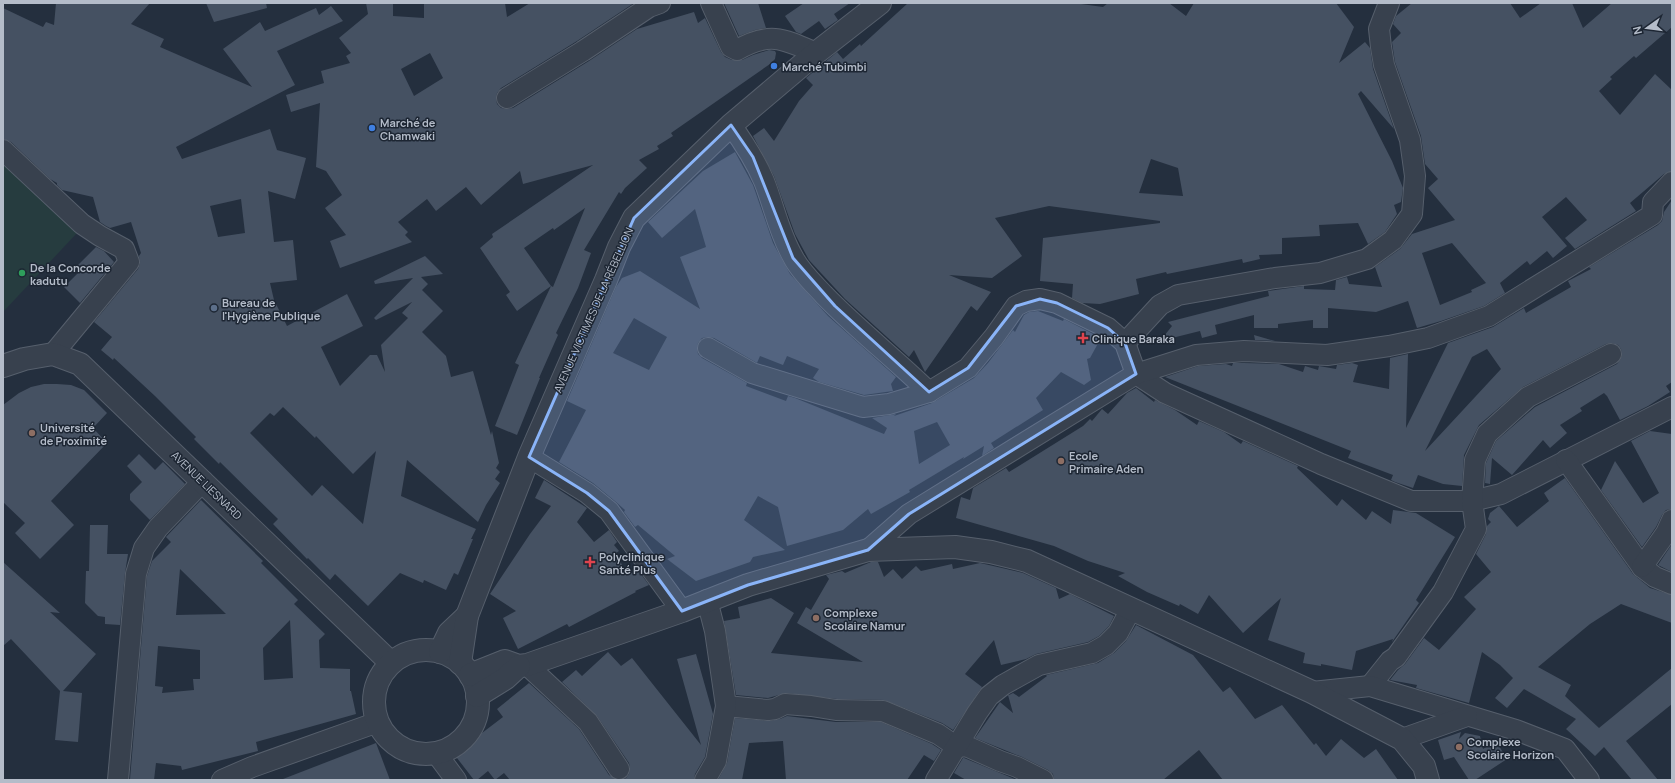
<svg xmlns="http://www.w3.org/2000/svg" width="1675" height="783" viewBox="0 0 1675 783" font-family="Manrope,sans-serif">
	<style>
		.green { fill: #263c3f }
		.building { fill: #455162; fill-rule: evenodd }
		.lines { fill: none; stroke-linecap: round; stroke-linejoin: round }
		.minor-casing { stroke: #565f6c; stroke-width: 22 }
		.tertiary-casing { stroke: #565f6c; stroke-width: 24 }
		.minor { stroke: #38414e; stroke-width: 20 }
		.tertiary { stroke: #38414e; stroke-width: 22 }
		.marked { fill: #8ab4f8; fill-opacity: 0.2; stroke: #8ab4f8; stroke-width: 3; stroke-linejoin: round }
		.shop-dot { fill: #3f7fe0; stroke: #1d2633; stroke-width: 1.5 }
		.leisure-dot { fill: #2e9e5b; stroke: #1d2633; stroke-width: 1.5 }
		.service-dot { fill: #5c6f8a; stroke: #1d2633; stroke-width: 1.5 }
		.health-dot { fill: #e0444e; stroke: #1d2633; stroke-width: 1.5 }
		.education-dot { fill: #8d6e63; stroke: #1d2633; stroke-width: 1.5 }
		.labels { text-anchor: middle; dominant-baseline: central; stroke-width: 3; stroke-linejoin: round; paint-order: stroke }
		.poi-label { font-size: 11px; font-weight: bold; fill: #b4bcc9; stroke: #1d2633; text-anchor: start }
		.street-label { font-size: 11px; fill: #b4bcc9; stroke: #1d2633 }
	</style>
	<rect width="100%" height="100%" fill="#242f3e"/>
	<polygon class="green" points="3,162 77,233 3,312"/>
	<g class="building">
		<path d="M 56,3 L 150,3 L 131,24 L 164,39 L 160,47 L 252,87 L 223,49 L 260,22 L 265,31 L 316,8 L 319,15 L 331,6 L 343,21 L 277,51 L 295,85 L 176,147 L 182,159 L 270,129 L 277,150 L 306,158 L 295,199 L 268,191 L 274,242 L 293,240 L 297,280 L 270,283 L 274,300 L 287,326 L 347,294 L 363,326 L 321,347 L 340,386 L 370,355 L 377,355 L 385,372 L 381,345 L 408,318 L 402,313 L 412,302 L 376,320 L 374,318 L 413,278 L 375,284 L 374,281 L 425,256 L 443,274 L 421,277 L 428,284 L 422,290 L 443,311 L 422,332 L 446,356 L 451,377 L 473,371 L 491,435 L 492,431 L 499,463 L 496,468 L 500,472 L 495,479 L 500,483 L 486,505 L 478,522 L 407,460 L 401,496 L 476,529 L 471,539 L 473,539 L 458,575 L 454,573 L 446,590 L 424,580 L 423,583 L 400,573 L 368,606 L 335,574 L 330,580 L 308,558 L 307,559 L 273,524 L 278,519 L 220,462 L 219,464 L 194,439 L 196,437 L 155,396 L 114,358 L 113,360 L 101,350 L 112,337 L 94,322 L 138,269 L 140,264 L 139,256 L 141,253 L 131,222 L 110,228 L 106,226 L 100,222 L 93,197 L 62,190 L 57,185 L 57,183 L 50,179 L 11,142 L 3,139 L 3,8 L 43,27 L 46,22 L 54,25 ZM 241,199 L 245,233 L 218,237 L 210,206 ZM 283,407 L 315,438 L 316,436 L 353,474 L 376,451 L 363,524 L 322,485 L 312,496 L 250,433 L 270,413 L 274,416 Z"/>
		<polygon points="206,3 266,3 267,8 214,22"/>
		<path d="M 366,3 L 393,3 L 393,16 L 424,18 L 424,3 L 505,3 L 507,17 L 530,3 L 634,3 L 577,41 L 501,88 L 497,93 L 496,98 L 497,104 L 501,108 L 507,109 L 513,108 L 589,61 L 637,29 L 694,12 L 698,23 L 705,18 L 721,52 L 725,57 L 732,60 L 742,60 L 753,55 L 769,50 L 775,51 L 776,53 L 775,59 L 770,64 L 671,133 L 673,136 L 657,146 L 659,149 L 639,160 L 647,168 L 625,188 L 621,194 L 619,192 L 584,250 L 591,253 L 578,288 L 556,333 L 558,335 L 539,378 L 540,378 L 517,435 L 495,426 L 519,365 L 515,363 L 551,286 L 553,287 L 585,208 L 554,230 L 553,228 L 524,248 L 551,286 L 517,311 L 506,295 L 510,292 L 480,248 L 493,237 L 492,234 L 593,165 L 523,184 L 520,171 L 481,205 L 466,187 L 436,211 L 427,199 L 398,222 L 408,232 L 405,235 L 412,242 L 340,268 L 330,241 L 346,235 L 325,208 L 342,195 L 326,171 L 316,167 L 320,103 L 291,112 L 286,95 L 324,83 L 321,71 L 350,63 L 346,56 L 351,53 L 339,38 L 368,14 ZM 430,53 L 443,78 L 414,96 L 401,69 Z"/>
		<polygon points="724,3 758,3 766,28 755,30 739,36"/>
		<polygon points="804,3 850,3 834,14 838,20 825,29 819,21 801,34 796,32 785,16"/>
		<path d="M 908,3 L 1074,3 L 1103,7 L 1108,3 L 1169,3 L 1186,16 L 1194,3 L 1336,3 L 1354,27 L 1339,63 L 1365,42 L 1370,48 L 1373,69 L 1394,129 L 1361,91 L 1358,94 L 1392,161 L 1403,188 L 1401,202 L 1394,205 L 1397,214 L 1385,232 L 1368,244 L 1358,223 L 1319,225 L 1320,236 L 1282,238 L 1282,254 L 1259,255 L 1260,259 L 1243,263 L 1242,259 L 1167,274 L 1166,272 L 1136,279 L 1139,294 L 1100,304 L 1082,303 L 1072,298 L 1073,284 L 1040,281 L 1043,238 L 1160,223 L 1160,221 L 1049,206 L 995,218 L 1022,256 L 992,278 L 949,275 L 991,292 L 977,311 L 971,306 L 925,372 L 914,350 L 909,357 L 845,299 L 809,260 L 795,234 L 774,176 L 753,136 L 764,128 L 774,141 L 799,101 L 813,85 L 806,78 L 837,52 L 843,59 L 860,44 L 861,46 ZM 1151,159 L 1178,168 L 1183,196 L 1139,193 Z"/>
		<path d="M 1412,3 L 1510,3 L 1520,18 L 1541,3 L 1572,3 L 1583,28 L 1612,3 L 1672,3 L 1672,27 L 1636,58 L 1634,56 L 1610,77 L 1612,79 L 1599,91 L 1620,115 L 1655,74 L 1672,90 L 1672,171 L 1664,174 L 1630,203 L 1636,211 L 1575,249 L 1565,238 L 1587,220 L 1566,197 L 1542,217 L 1567,246 L 1553,258 L 1547,251 L 1530,265 L 1527,261 L 1500,283 L 1505,293 L 1484,306 L 1441,321 L 1417,328 L 1408,301 L 1376,312 L 1328,308 L 1328,328 L 1313,328 L 1313,320 L 1278,324 L 1278,328 L 1254,328 L 1254,315 L 1215,325 L 1217,334 L 1202,338 L 1200,331 L 1160,341 L 1172,326 L 1168,322 L 1269,296 L 1268,291 L 1304,286 L 1304,289 L 1335,290 L 1336,280 L 1347,277 L 1349,284 L 1382,287 L 1375,267 L 1400,249 L 1412,234 L 1455,220 L 1428,188 L 1438,179 L 1425,164 L 1421,136 L 1395,62 L 1392,42 L 1401,33 L 1393,24 L 1396,16 ZM 1452,243 L 1486,283 L 1471,290 L 1472,292 L 1440,305 L 1422,253 Z"/>
		<path d="M 735,152 L 753,185 L 773,243 L 790,274 L 828,316 L 896,377 L 891,384 L 893,391 L 864,395 L 819,382 L 813,378 L 819,369 L 787,356 L 783,365 L 760,356 L 757,363 L 714,338 L 708,337 L 702,338 L 698,343 L 697,348 L 698,354 L 702,358 L 747,383 L 746,386 L 786,401 L 788,396 L 795,398 L 884,434 L 887,428 L 872,418 L 896,414 L 894,416 L 932,403 L 974,378 L 988,363 L 1013,330 L 1015,332 L 1024,315 L 1029,312 L 1038,311 L 1063,321 L 1064,319 L 1101,338 L 1090,358 L 1087,359 L 1091,380 L 1084,385 L 1061,372 L 1036,398 L 1043,410 L 991,443 L 994,448 L 982,456 L 984,446 L 963,459 L 964,457 L 909,490 L 910,492 L 871,514 L 868,509 L 843,530 L 787,546 L 778,507 L 758,496 L 744,520 L 785,550 L 753,557 L 750,562 L 696,581 L 667,559 L 675,556 L 638,525 L 635,527 L 624,512 L 625,510 L 616,502 L 593,483 L 559,462 L 586,410 L 567,401 L 616,287 L 622,278 L 640,271 L 700,309 L 680,257 L 706,247 L 695,209 L 662,238 L 648,222 L 703,171 ZM 634,318 L 667,337 L 649,370 L 613,353 ZM 937,422 L 950,445 L 919,464 L 914,431 Z"/>
		<path d="M 1672,200 L 1672,382 L 1666,386 L 1670,392 L 1648,406 L 1620,420 L 1607,396 L 1604,393 L 1580,408 L 1582,411 L 1560,425 L 1567,433 L 1550,448 L 1543,440 L 1512,475 L 1492,458 L 1490,484 L 1485,483 L 1486,463 L 1496,441 L 1535,407 L 1617,364 L 1620,360 L 1622,355 L 1621,349 L 1618,345 L 1612,343 L 1606,344 L 1523,387 L 1479,425 L 1464,455 L 1462,486 L 1443,484 L 1418,475 L 1413,488 L 1395,482 L 1391,480 L 1393,475 L 1348,458 L 1351,451 L 1165,377 L 1198,366 L 1226,364 L 1232,366 L 1233,363 L 1244,363 L 1279,364 L 1303,372 L 1305,366 L 1318,370 L 1319,366 L 1336,369 L 1337,365 L 1352,363 L 1358,365 L 1353,382 L 1389,389 L 1390,358 L 1408,354 L 1406,428 L 1448,343 L 1493,327 L 1524,308 L 1526,313 L 1571,287 L 1568,281 L 1591,269 L 1589,267 L 1658,225 L 1662,221 L 1664,212 ZM 1487,349 L 1501,369 L 1425,451 L 1472,357 Z"/>
		<polygon points="96,247 104,251 114,262 80,303 64,287 78,273 74,269"/>
		<polygon points="1254,335 1275,341 1255,340"/>
		<polygon points="44,384 57,384 71,385 84,390 107,413 93,428 107,443 51,501 74,525 40,559 15,533 25,523 3,502 3,405 19,393 31,387"/>
		<polygon points="1136,388 1154,402 1155,400 1175,410 1197,425 1199,421 1224,432 1241,444 1243,441 1298,466 1297,468 1337,506 1342,499 1366,520 1372,511 1391,524 1393,510 1416,513 1455,537 1416,600 1419,603 1392,642 1393,639 1356,651 1352,670 1321,664 1321,666 1303,663 1305,653 1268,640 1281,598 1243,633 1209,595 1198,614 1180,604 1179,606 1147,592 1118,576 1125,573 1088,561 1054,546 956,518 961,497 970,500 973,488 1006,468 1009,472 1083,426 1090,419 1092,421 1102,409 1108,414 1127,393"/>
		<polygon points="1650,431 1672,434 1672,509 1666,510 1662,515 1656,527 1642,547 1601,490 1615,461 1643,503 1659,493 1631,441"/>
		<polygon points="139,454 155,470 163,462 185,484 150,520 130,500 130,494 142,482 127,466"/>
		<polygon points="1565,478 1633,574 1650,588 1672,595 1672,623 1621,604 1590,624 1538,667 1571,685 1565,696 1599,728 1672,668 1672,704 1626,741 1658,780 1632,780 1604,747 1595,756 1566,729 1576,719 1524,689 1507,708 1495,698 1513,678 1500,665 1482,652 1469,703 1416,688 1417,685 1390,680 1398,670 1405,664 1424,638 1439,650 1476,609 1464,597 1491,572 1476,554 1486,534 1487,526 1491,522 1488,519 1490,513 1499,506 1517,527 1549,501 1544,493"/>
		<polygon points="544,480 587,508 577,522 594,542 609,530 617,542 614,545 619,551 616,553 627,575 638,570 649,585 635,591 636,592 569,627 567,624 518,649 503,618 516,611 490,594 530,534 551,506 535,498"/>
		<path d="M 201,500 L 263,561 L 261,563 L 298,600 L 294,604 L 325,634 L 319,640 L 320,668 L 350,669 L 350,691 L 351,691 L 356,714 L 256,742 L 258,751 L 182,770 L 181,766 L 156,763 L 154,780 L 130,779 L 147,576 L 152,561 L 171,542 L 166,537 ZM 180,569 L 226,614 L 176,615 ZM 290,620 L 293,678 L 264,680 L 263,648 ZM 158,646 L 200,650 L 200,679 L 193,679 L 194,690 L 162,693 L 163,687 L 155,686 Z"/>
		<polygon points="90,525 108,525 107,554 128,554 125,573 120,625 105,624 105,617 98,616 85,603 86,571 89,571"/>
		<polygon points="1672,544 1672,572 1658,565"/>
		<polygon points="3,562 60,613 50,612 96,654 63,691 82,693 78,742 55,740 60,691 11,639 3,646"/>
		<polygon points="871,562 878,562 884,577 893,569 902,579 916,566 921,571 952,564 953,569 980,563 1002,568 1023,573 1056,588 1059,599 1070,594 1114,616 1109,626 1099,636 1088,642 1036,654 1026,659 1001,665 994,640 965,674 982,687 953,730 942,723 884,700 837,699 786,693 768,698 736,695 724,621 740,618 738,607 771,598 794,613 771,653 863,662 797,623 806,607 811,610 829,579 826,575 842,571 845,573"/>
		<polygon points="1136,625 1193,655 1223,692 1230,687 1255,719 1282,705 1314,745 1316,743 1326,756 1341,739 1364,758 1376,749 1398,780 1223,780 1199,750 1163,780 1054,780 1053,774 1048,770 1022,757 975,738 1000,702 1013,713 1008,695 1009,695 1013,693 1019,697 1047,676 1046,675 1098,663 1114,653 1126,641"/>
		<polygon points="608,652 621,666 632,658 701,745 677,659 696,654 713,714 705,757 695,774 694,780 621,780 626,778 629,774 630,768 629,763 597,716 562,682 576,670 582,676"/>
		<polygon points="529,683 579,729 609,775 617,780 510,780 504,773 495,780 488,771 477,780 474,780 457,758 457,752 503,717 497,709"/>
		<polygon points="787,716 836,722 881,722 932,744 941,750 934,761 924,755 907,780 786,780 783,741 749,743 742,780 718,780 727,763 735,718 769,721 780,719"/>
		<polygon points="1461,732 1459,739 1465,733 1480,736 1483,749 1496,741 1507,759 1475,780 1469,780 1454,757 1444,760 1438,740"/>
		<polygon points="376,743 390,780 283,780 283,779"/>
		<polygon points="963,758 964,758 1017,780 966,780 954,773"/>
	</g>
	<g class="lines">
		<defs>
			<g id="minor">
				<path d="M 711,3 L 731,47 L 737,50 C 770,31 784,39 816,53"/>
				<polyline points="507,98 583,51 649,7 660,3"/>
				<path d="M 731,125 C 744,143 755,160 764,181 C 774,206 779,233 793,257 C 800,271 813,283 824,295 C 857,329 895,359 929,392"/>
				<polyline points="3,150 82,224 100,236 124,249 129,262 53,354"/>
				<polyline points="1125,343 1160,305 1178,295 1275,278 1320,273 1367,259 1393,240 1412,214 1415,176 1410,140 1384,65 1381,47 1379,29 1389,3"/>
				<polyline points="708,348 752,373 863,407 889,404 929,392 968,368 994,337 1016,306 1026,301 1040,299 1057,303 1108,328 1125,343 1136,374 1165,393 1321,464 1411,501 1472,501 1501,494 1672,407"/>
				<polyline points="529,457 587,493 609,511 682,611"/>
				<polyline points="1566,460 1642,567 1655,577 1672,584"/>
				<polyline points="868,550 909,514 1136,374 1196,355 1244,351 1327,355 1389,346 1428,338 1489,316 1652,215 1653,202 1672,182"/>
				<polyline points="1642,567 1666,533 1672,520"/>
				<polyline points="527,665 588,722 619,769"/>
				<polyline points="1370,686 1390,661 1396,657 1443,592 1476,529 1472,501 1475,460 1487,434 1528,397 1611,354"/>
				<polyline points="1312,692 1370,686 1516,730 1565,749 1589,780"/>
				<polyline points="726,706 768,710 775,709 785,704 811,706 836,710 883,711 938,734 957,747 966,746 1000,761 1017,767 1043,780"/>
				<polyline points="1402,739 1467,716"/>
				<polyline points="436,753 456,780"/>
				<polyline points="118,780 136,574 144,548 158,528 203,481"/>
				<polyline points="222,780 252,767 378,722"/>
				<polyline points="705,780 716,761 726,706 715,631 707,600"/>
				<polyline points="936,780 977,713 989,696 1003,685 1039,665 1092,653 1106,645 1118,633 1131,609"/>
			</g>
			<g id="tertiary">
				<polyline points="3,366 24,359 53,354 80,364 391,663"/>
				<circle cx="426" cy="702" r="52"/>
				<polyline points="440,652 449,633 467,616"/>
				<polyline points="460,663 467,616 529,457 606,280 619,247 634,218 731,125 816,53 880,3"/>
				<polyline points="470,675 505,661 519,666 527,665 682,611 748,585 868,550 955,547 991,552 1027,561 1312,692 1402,739 1424,766 1428,780"/>
				<polyline points="477,696 506,678 519,666"/>
			</g>
		</defs>
		<use href="#minor" class="minor-casing"/>
		<use href="#tertiary" class="tertiary-casing"/>
		<use href="#minor" class="minor"/>
		<use href="#tertiary" class="tertiary"/>
	</g>
	<path class="marked" d="M 731,125 L 753,157 L 793,258 L 835,306 L 929,392 L 968,368 L 1016,306 L 1040,299 L 1057,303 L 1108,328 L 1125,343 L 1136,374 L 909,514 L 868,550 L 748,585 L 682,611 L 609,511 L 587,493 L 529,457 L 634,218 Z"/>
	<g class="shop-dot">
		<circle cx="774" cy="66" r="4"/>
		<circle cx="372" cy="128" r="4"/>
	</g>
	<circle class="leisure-dot" cx="22" cy="273" r="4"/>
	<circle class="service-dot" cx="214" cy="308" r="4"/>
	<g class="health-dot">
		<path d="M1081 332h4v4h4v4h-4v4h-4v-4h-4v-4h4z"/>
		<path d="M588 556h4v4h4v4h-4v4h-4v-4h-4v-4h4z"/>
	</g>
	<g class="education-dot">
		<circle cx="32" cy="433" r="4"/>
		<circle cx="1061" cy="461" r="4"/>
		<circle cx="816" cy="618" r="4"/>
		<circle cx="1459" cy="747" r="4"/>
	</g>
	<g class="labels">
		<g class="poi-label">
			<text x="782" y="66">Marché Tubimbi</text>
			<text x="380" y="122">Marché de<tspan x="380" dy="13">Chamwaki</tspan></text>
			<text x="30" y="267">De la Concorde<tspan x="30" dy="13">kadutu</tspan></text>
			<text x="222" y="302">Bureau de<tspan x="222" dy="13">l'Hygiène Publique</tspan></text>
			<text x="1092" y="338">Clinique Baraka</text>
			<text x="40" y="427">Université<tspan x="40" dy="13">de Proximité</tspan></text>
			<text x="1069" y="455">Ecole<tspan x="1069" dy="13">Primaire Aden</tspan></text>
			<text x="599" y="556">Polyclinique<tspan x="599" dy="13">Santé Plus</tspan></text>
			<text x="824" y="612">Complexe<tspan x="824" dy="13">Scolaire Namur</tspan></text>
			<text x="1467" y="741">Complexe<tspan x="1467" dy="13">Scolaire Horizon</tspan></text>
		</g>
		<g class="street-label">
			<text transform="translate(593 310) rotate(-66)">AVENUE VICTIMES DE LA RÉBELLION</text>
			<text transform="translate(207 485) rotate(44)">AVENUE LIESNARD</text>
		</g>
	</g>
	<rect width="1675" height="783" fill="none" stroke="#b4bcc9" stroke-width="8"/>
	<g transform="translate(1647 28) rotate(256)" stroke="#1d2633" stroke-width="3" paint-order="stroke">
	<path d="M0-3L7 15L0 10L-7 15Z" fill="#b4bcc9"/>
	<text y="-6" font-size="11" font-weight="bold" text-anchor="middle" fill="#b4bcc9">N</text>
	</g>
</svg>
